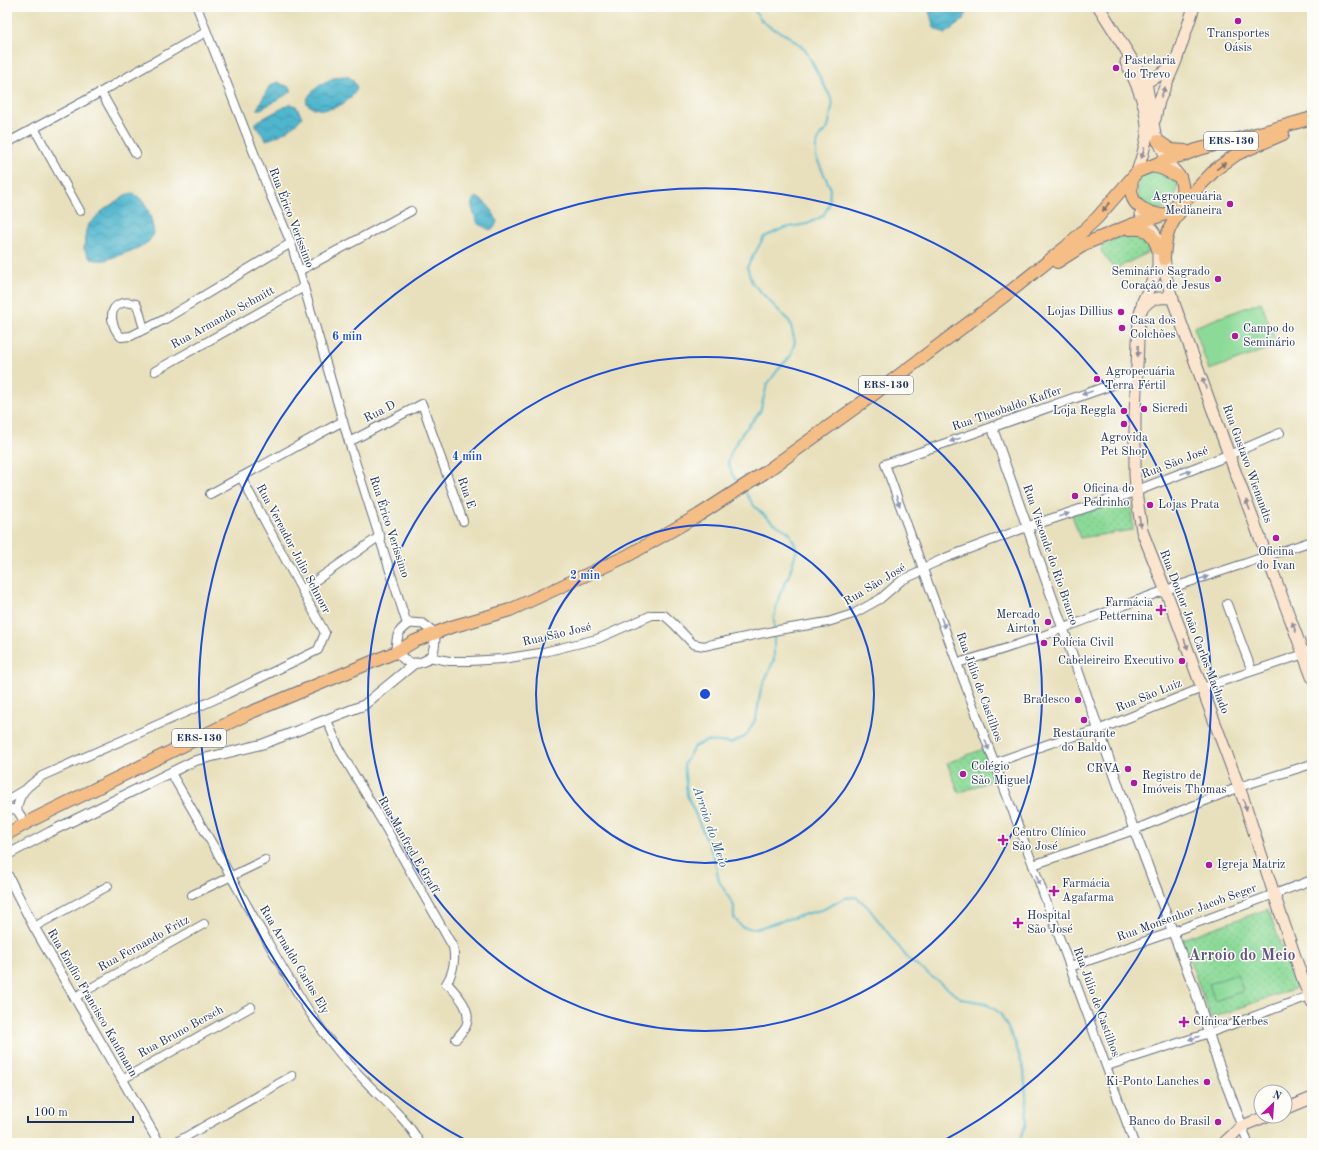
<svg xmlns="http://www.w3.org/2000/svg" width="1319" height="1150" viewBox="0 0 1319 1150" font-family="'Old Standard TT',serif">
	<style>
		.grass { fill: url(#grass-dots); stroke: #54847b }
		.garden { fill: #8cda98; stroke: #54847b }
		.water { fill: url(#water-waves); stroke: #357296 }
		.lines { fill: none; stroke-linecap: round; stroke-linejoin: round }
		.stream { stroke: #4fb6cd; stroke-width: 2 }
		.minor-casing { stroke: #636d7f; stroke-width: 10 }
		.tertiary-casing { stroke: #636d7f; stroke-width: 11 }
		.secondary-casing { stroke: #636d7f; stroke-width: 13 }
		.primary-casing { stroke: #636d7f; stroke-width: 14 }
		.minor { stroke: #fff; stroke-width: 8 }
		.tertiary { stroke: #fff; stroke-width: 9 }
		.secondary { stroke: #fbe5cf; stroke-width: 11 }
		.primary { stroke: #f6be87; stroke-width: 12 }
		.oneway { fill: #8b8a96 }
		.oneway2 { fill: #7e6f70 }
		.oneway3 { fill: #8d97ae }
		.ring { fill: none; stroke: #1d4ed8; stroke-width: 2 }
		.poi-dot { fill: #b5179e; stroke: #fdfcf7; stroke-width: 1.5 }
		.labels { text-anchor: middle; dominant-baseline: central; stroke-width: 3; stroke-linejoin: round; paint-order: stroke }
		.shield { fill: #fdfcf7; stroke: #5f6c8c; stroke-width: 1 }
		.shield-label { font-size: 11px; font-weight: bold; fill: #1b2f5e }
		.poi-label { font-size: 12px; fill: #1b2f5e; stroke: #fdfcf7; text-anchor: start }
		.street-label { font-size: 12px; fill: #1b2f5e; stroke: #fdfcf7 }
		.water-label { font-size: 13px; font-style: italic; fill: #2d5e85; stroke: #fdfcf7 }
		.district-label { font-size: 16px; font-weight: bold; fill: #655681; stroke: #fdfcf7 }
		.centre { fill: #1d4ed8; stroke: #fdfcf7; stroke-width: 2 }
		.ring-label { font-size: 12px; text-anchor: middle; font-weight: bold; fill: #1d4ed8; stroke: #fdfcf7; stroke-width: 3; stroke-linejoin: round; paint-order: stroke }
	</style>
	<defs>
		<pattern id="grass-dots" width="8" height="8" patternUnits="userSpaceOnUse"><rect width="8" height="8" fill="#8cda98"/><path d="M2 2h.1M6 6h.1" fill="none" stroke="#78bb85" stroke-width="1.8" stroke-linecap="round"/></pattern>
		<pattern id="water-waves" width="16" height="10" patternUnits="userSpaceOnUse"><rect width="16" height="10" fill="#4fb6cd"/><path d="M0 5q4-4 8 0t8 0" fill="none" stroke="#4194aa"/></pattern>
	</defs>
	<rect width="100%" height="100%" fill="#fdfcf7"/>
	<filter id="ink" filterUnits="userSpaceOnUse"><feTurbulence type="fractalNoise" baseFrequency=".025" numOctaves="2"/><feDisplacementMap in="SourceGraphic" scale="8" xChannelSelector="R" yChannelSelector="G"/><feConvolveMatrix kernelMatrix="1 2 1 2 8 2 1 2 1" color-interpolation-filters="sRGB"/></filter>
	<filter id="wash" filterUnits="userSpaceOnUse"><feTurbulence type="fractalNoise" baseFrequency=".012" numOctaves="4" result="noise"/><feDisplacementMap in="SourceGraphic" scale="16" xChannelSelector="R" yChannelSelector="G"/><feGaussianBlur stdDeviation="0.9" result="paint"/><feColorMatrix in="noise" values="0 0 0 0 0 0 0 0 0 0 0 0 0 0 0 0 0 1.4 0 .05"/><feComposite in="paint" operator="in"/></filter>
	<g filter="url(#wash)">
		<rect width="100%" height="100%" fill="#e8e0bc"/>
		<g class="grass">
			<path d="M 1167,171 L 1178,185 C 1173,206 1174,208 1152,210 L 1138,198 C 1137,185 1136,183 1144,172 Z"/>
			<polygon points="1131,235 1142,237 1148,244 1142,240 1151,251 1115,269 1101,251 1102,245 1119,237"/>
			<polygon points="1131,497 1133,530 1080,538 1072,515"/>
			<polygon points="983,749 995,779 959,793 947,763"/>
			<polygon points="1268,909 1296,988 1211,1018 1182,939"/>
		</g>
		<g class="garden">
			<polygon points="1261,302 1277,346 1209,370 1194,327"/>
			<polygon points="1237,974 1243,991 1215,1001 1209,984"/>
		</g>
		<g class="water">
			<polygon points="929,7 965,7 968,11 962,21 945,34 934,28 929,11"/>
			<path d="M 343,76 C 351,76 354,81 357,88 C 350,105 323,117 307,104 C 305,95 320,85 327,81 C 332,78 338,77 343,76 Z"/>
			<polygon points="278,82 291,88 291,92 261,109 257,109 270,85"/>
			<path d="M 290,104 L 296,106 L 302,117 C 295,127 277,138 266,140 L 256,126 L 256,122 Z"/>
			<path d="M 132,193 C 147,199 152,219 154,234 L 148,242 L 136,249 L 106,260 L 96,260 L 89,257 L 84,249 L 86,230 L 88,225 L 102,211 L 125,195 Z"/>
			<path d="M 476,197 C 487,202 493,210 497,222 L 494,228 L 490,230 L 478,224 C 475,216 467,202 476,197 Z"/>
		</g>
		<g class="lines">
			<g class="stream">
				<polyline points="740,485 732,474 728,462 732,450 743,432 760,412 767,385 780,367 790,357 795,342 790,322 752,283 747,267 764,237 784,228 807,224 823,216 829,205 830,187 816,157 816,146 820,136 828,128 833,102 806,51 790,37 770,27 761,20 754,10 753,7"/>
				<polyline points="745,492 755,507 772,522 789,532 797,549 789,575 779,596 774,618 774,629"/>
				<polyline points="774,633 774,660 761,689 756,718 746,736 732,743 706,741 694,747 684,764 687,795 714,857 719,881 734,906 734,918 742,927 756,929 778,922 824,909 845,898 856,897 867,906 909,960 962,999 985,1003 1000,1013 1015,1042 1024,1071 1027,1108 1026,1123 1019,1143"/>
				<polyline points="730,1143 744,1139 753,1143"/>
			</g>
		</g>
	</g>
	<g filter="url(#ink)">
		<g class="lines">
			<defs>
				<g id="minor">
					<polyline points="197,7 270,194 291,243 349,442 406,621 410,623"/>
					<polyline points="101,92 136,154"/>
					<polyline points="34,128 80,211"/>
					<polyline points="7,143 101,92 206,32"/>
					<polyline points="299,271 411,211"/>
					<path d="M 145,329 C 140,321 141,312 136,304 C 131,303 125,301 120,304 C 106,310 113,329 121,337 L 131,336 L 165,319 L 291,243"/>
					<polyline points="155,371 304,287"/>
					<polyline points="992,427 885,464 957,663 1033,865 1134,1143"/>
					<polyline points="349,442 422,404 463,521"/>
					<polyline points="1229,455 1280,433"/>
					<polyline points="210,494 343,421"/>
					<polyline points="302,590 380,536"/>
					<polyline points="1227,604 1252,671"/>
					<polyline points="429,657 449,661 470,661 502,659 540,653 597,639 652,615 664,615 674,624 693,644 704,646 778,630 828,622 853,614 880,599 902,580 918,573 923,568 945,558 1027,527"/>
					<path d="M 957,663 C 1028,644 1096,615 1166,590 C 1214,573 1263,558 1312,541"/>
					<path d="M 327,720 L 339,749 L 383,823 L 453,947 C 456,961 453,973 446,984"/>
					<polyline points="994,763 1054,742 1098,730 1202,688 1304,654"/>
					<path d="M 171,773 C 197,818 224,863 249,909 C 272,949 293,989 319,1026 C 334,1048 352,1068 370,1086 C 388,1104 407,1120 420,1143"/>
					<polyline points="7,800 22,791"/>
					<polyline points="7,808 17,810 26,824"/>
					<path d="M 17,810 C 19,792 28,786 42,776 L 227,694 L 318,650 L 325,633 L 241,477"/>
					<polyline points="1033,865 1134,830 1239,787 1312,764"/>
					<polyline points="192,895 265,860"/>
					<polyline points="34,927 108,886"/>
					<polyline points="1070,967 1172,932 1312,880"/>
					<path d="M 447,983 C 457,994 473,1010 466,1026 C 464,1030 459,1035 456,1039"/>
					<polyline points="75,997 204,924"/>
					<polyline points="1107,1066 1209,1033 1309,996"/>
					<polyline points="123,1079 251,1007"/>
					<polyline points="1242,1126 1248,1143"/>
					<polyline points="175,1143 292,1076"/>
				</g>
				<g id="tertiary">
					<polyline points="1137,376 992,427 1134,830 1195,990 1216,1057 1242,1126"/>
					<polyline points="1027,527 1136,491 1229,455"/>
					<path d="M 410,623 L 423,624 L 435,633 C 435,639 435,646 433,652 C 429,661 417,666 408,662 C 404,660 400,655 396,652 C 397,637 396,632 410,623 Z"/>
					<polyline points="1304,654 1312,649"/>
					<polyline points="7,855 50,832 194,761 263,744 364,705 415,663"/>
					<polyline points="7,874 34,927 159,1143"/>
				</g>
				<g id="secondary">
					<polyline points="1099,7 1146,82 1155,134 1170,165 1180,177"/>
					<path d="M 1126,62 C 1137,84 1148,108 1147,133 C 1146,146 1141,159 1137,172"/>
					<path d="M 1146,82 C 1156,77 1165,73 1173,64"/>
					<polyline points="1155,119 1159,101 1176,61 1194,7"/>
					<polyline points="1141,214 1154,232 1158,244 1158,269 1143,301 1139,318 1135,414 1135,475 1137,499 1142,531 1170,602 1243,798 1274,894 1304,983 1312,1002"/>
					<polyline points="1164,253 1166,276 1171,295 1229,455 1312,677"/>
					<path d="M 1142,309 C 1151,297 1157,297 1173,298"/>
					<polyline points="1285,1109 1312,1098"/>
					<polyline points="1224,1143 1242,1126 1267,1116"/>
				</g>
				<g id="primary">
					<polyline points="1158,141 1171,150 1185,151"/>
					<path d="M 1151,166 L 1161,168 L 1180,177 C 1184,188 1183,195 1176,205"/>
					<path d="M 1132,178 C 1132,184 1130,189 1132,195 C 1134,207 1149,213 1160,215"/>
					<path d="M 1130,229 C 1148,227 1153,234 1158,249"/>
					<path d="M 1164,259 C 1165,234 1169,226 1184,206"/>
					<polyline points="1057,262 1087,243 1131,225 1166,214 1179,207 1216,169 1237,154 1283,134"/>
					<polyline points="7,834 34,819 247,714 396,652 415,641 451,627 510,610 627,556 699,515 764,473 870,397 1007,294 1066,247 1097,218 1137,172 1168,159 1184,155 1196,150 1249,136 1312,118"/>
				</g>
			</defs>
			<use href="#minor" class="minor-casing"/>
			<use href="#tertiary" class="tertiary-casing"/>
			<use href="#secondary" class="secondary-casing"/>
			<use href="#primary" class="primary-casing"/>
			<use href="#minor" class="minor"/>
			<use href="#tertiary" class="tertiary"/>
			<use href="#secondary" class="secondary"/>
			<use href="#primary" class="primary"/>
		</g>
		<defs><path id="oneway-solid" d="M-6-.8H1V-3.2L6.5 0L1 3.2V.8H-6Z"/></defs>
		<g class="oneway">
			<use href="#oneway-solid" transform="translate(1163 92) rotate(-67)"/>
			<use href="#oneway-solid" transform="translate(1143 153) rotate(106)"/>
			<use href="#oneway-solid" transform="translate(1138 351) rotate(92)"/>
			<use href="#oneway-solid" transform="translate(1204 383) rotate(-110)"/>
			<use href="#oneway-solid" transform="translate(1248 505) rotate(-110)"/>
			<use href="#oneway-solid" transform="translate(1140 522) rotate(81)"/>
			<use href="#oneway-solid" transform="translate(1294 627) rotate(-110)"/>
			<use href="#oneway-solid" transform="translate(1186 644) rotate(70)"/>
			<use href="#oneway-solid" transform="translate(1245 805) rotate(72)"/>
		</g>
		<g class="oneway2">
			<use href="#oneway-solid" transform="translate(1221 166) rotate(-37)"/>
			<use href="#oneway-solid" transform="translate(1106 207) rotate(129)"/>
		</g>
		<g class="oneway3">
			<use href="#oneway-solid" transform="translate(1087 393) rotate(161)"/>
			<use href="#oneway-solid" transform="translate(955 440) rotate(161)"/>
			<use href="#oneway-solid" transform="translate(1186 472) rotate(-21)"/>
			<use href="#oneway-solid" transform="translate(898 501) rotate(70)"/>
			<use href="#oneway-solid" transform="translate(1064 515) rotate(-18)"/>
			<use href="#oneway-solid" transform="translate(1203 578) rotate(-18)"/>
			<use href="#oneway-solid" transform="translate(943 623) rotate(70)"/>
			<use href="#oneway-solid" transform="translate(987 745) rotate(70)"/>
			<use href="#oneway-solid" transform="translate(1038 880) rotate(70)"/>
			<use href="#oneway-solid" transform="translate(1194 1038) rotate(162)"/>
		</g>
	</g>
	<g class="ring">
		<circle cx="705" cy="694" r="169"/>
		<circle cx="705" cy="694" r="337"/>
		<path d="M471 1143A506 506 0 1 1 939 1143"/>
	</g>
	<g class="poi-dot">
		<circle cx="1238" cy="21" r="4"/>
		<circle cx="1116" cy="68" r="4"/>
		<circle cx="1230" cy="204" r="4"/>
		<circle cx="1218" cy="279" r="4"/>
		<circle cx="1121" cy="312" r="4"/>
		<circle cx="1122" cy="328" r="4"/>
		<circle cx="1235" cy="336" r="4"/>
		<circle cx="1097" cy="379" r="4"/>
		<circle cx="1144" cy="409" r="4"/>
		<circle cx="1124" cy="411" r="4"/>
		<circle cx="1124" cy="424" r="4"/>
		<circle cx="1075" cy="496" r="4"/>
		<circle cx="1150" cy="505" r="4"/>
		<circle cx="1276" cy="538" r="4"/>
		<path d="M1159 604h4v4h4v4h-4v4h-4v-4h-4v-4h4z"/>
		<circle cx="1048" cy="622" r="4"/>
		<circle cx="1044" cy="643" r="4"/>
		<circle cx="1182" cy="661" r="4"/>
		<circle cx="1078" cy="700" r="4"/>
		<circle cx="1084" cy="720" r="4"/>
		<circle cx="1128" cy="769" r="4"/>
		<circle cx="963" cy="774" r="4"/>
		<circle cx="1134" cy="783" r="4"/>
		<path d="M1001 834h4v4h4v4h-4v4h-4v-4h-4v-4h4z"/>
		<circle cx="1209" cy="865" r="4"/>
		<path d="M1052 885h4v4h4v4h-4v4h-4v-4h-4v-4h4z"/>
		<path d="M1016 917h4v4h4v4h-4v4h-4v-4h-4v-4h4z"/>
		<path d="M1182 1016h4v4h4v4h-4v4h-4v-4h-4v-4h4z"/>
		<circle cx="1207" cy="1082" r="4"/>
		<circle cx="1218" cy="1122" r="4"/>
	</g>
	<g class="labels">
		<g class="shield">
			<rect x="1204" y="132" width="54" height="18" rx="3"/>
			<rect x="859" y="376" width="54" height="18" rx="3"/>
			<rect x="172" y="729" width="54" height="18" rx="3"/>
		</g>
		<g class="shield-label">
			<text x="1231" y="141">ERS-130</text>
			<text x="886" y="385">ERS-130</text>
			<text x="199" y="738">ERS-130</text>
		</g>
		<g class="poi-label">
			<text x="1238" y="34" text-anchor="middle">Transportes<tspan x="1238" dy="14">Oásis</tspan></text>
			<text x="1124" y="61">Pastelaria<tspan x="1124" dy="14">do Trevo</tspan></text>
			<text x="1222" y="197" text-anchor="end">Agropecuária<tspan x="1222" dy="14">Medianeira</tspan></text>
			<text x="1210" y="272" text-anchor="end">Seminário Sagrado<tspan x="1210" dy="14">Coração de Jesus</tspan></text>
			<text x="1113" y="312" text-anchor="end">Lojas Dillius</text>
			<text x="1130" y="321">Casa dos<tspan x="1130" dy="14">Colchões</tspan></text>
			<text x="1243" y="329">Campo do<tspan x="1243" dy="14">Seminário</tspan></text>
			<text x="1105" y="372">Agropecuária<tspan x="1105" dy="14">Terra Fértil</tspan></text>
			<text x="1152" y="409">Sicredi</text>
			<text x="1116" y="411" text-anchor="end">Loja Reggla</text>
			<text x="1124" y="438" text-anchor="middle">Agrovida<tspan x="1124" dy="14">Pet Shop</tspan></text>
			<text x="1083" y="489">Oficina do<tspan x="1083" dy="14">Pedrinho</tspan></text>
			<text x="1158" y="505">Lojas Prata</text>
			<text x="1276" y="552" text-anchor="middle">Oficina<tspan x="1276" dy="14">do Ivan</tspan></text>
			<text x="1153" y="603" text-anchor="end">Farmácia<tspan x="1153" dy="14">Petternina</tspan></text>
			<text x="1040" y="615" text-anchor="end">Mercado<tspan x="1040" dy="14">Airton</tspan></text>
			<text x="1052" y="643">Polícia Civil</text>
			<text x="1174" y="661" text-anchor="end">Cabeleireiro Executivo</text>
			<text x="1070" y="700" text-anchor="end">Bradesco</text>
			<text x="1084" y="734" text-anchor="middle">Restaurante<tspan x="1084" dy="14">do Baldo</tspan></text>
			<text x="971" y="767">Colégio<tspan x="971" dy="14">São Miguel</tspan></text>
			<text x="1120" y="769" text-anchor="end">CRVA</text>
			<text x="1142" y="776">Registro de<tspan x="1142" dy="14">Imóveis Thomas</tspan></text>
			<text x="1012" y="833">Centro Clínico<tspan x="1012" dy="14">São José</tspan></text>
			<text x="1217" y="865">Igreja Matriz</text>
			<text x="1062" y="884">Farmácia<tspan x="1062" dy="14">Agafarma</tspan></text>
			<text x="1027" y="916">Hospital<tspan x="1027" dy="14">São José</tspan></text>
			<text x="1193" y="1022">Clínica Kerbes</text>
			<text x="1199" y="1082" text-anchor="end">Ki-Ponto Lanches</text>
			<text x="1210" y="1122" text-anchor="end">Banco do Brasil</text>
		</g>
		<g class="street-label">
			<text transform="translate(291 218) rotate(69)">Rua Érico Veríssimo</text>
			<text transform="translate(223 318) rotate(-29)">Rua Armando Schmitt</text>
			<text transform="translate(1007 409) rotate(-19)">Rua Theobaldo Kaffer</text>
			<text transform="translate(380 412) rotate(-27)">Rua D</text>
			<text transform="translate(1175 463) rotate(-21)">Rua São José</text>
			<text transform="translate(1247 464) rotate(70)">Rua Gustavo Wienandts</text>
			<text transform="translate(466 493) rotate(71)">Rua E</text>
			<text transform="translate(389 527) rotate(72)">Rua Érico Veríssimo</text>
			<text transform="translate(293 549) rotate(62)">Rua Vereador Julio Schnorr</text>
			<text transform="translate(1050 555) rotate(71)">Rua Visconde do Rio Branco</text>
			<text transform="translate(875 585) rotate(-31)">Rua São José</text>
			<text transform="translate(1194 632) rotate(69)">Rua Doutor João Carlos Machado</text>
			<text transform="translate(557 635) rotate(-13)">Rua São José</text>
			<text transform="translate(979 687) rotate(70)">Rua Júlio de Castilhos</text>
			<text transform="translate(1149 696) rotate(-22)">Rua São Luiz</text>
			<text transform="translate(408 845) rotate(60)">Rua Manfred E Graff</text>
			<text transform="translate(1187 913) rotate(-20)">Rua Monsenhor Jacob Seger</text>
			<text transform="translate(144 944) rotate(-29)">Rua Fernando Fritz</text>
			<text transform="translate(294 960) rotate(59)">Rua Arnaldo Carlos Ely</text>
			<text transform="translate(1096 1002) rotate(70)">Rua Júlio de Castilhos</text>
			<text transform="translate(92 1003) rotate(60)">Rua Emílio Francisco Kaufmann</text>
			<text transform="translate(181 1032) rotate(-29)">Rua Bruno Bersch</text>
		</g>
		<g class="water-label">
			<text transform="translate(710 827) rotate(71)">Arroio do Meio</text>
		</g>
		<g class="district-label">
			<text x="1242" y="956">Arroio do Meio</text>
		</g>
	</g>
	<circle cx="705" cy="694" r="6" class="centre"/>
	<g class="ring-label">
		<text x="347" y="340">6 min</text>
		<text x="467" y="460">4 min</text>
		<text x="585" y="579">2 min</text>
	</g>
	<rect width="1319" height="1150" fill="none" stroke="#fdfcf7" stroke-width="24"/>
	<g transform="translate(1273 1104) rotate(25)"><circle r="19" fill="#fdfcf7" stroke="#a3aaba"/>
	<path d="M0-3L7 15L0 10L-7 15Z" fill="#b5179e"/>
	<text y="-6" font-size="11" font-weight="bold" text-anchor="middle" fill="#1b2f5e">N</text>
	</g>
	<path d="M28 1116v6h105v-6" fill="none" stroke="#1b2f5e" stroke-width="2"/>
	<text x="34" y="1116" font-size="12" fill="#1b2f5e" stroke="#fdfcf7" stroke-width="3" paint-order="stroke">100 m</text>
</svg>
